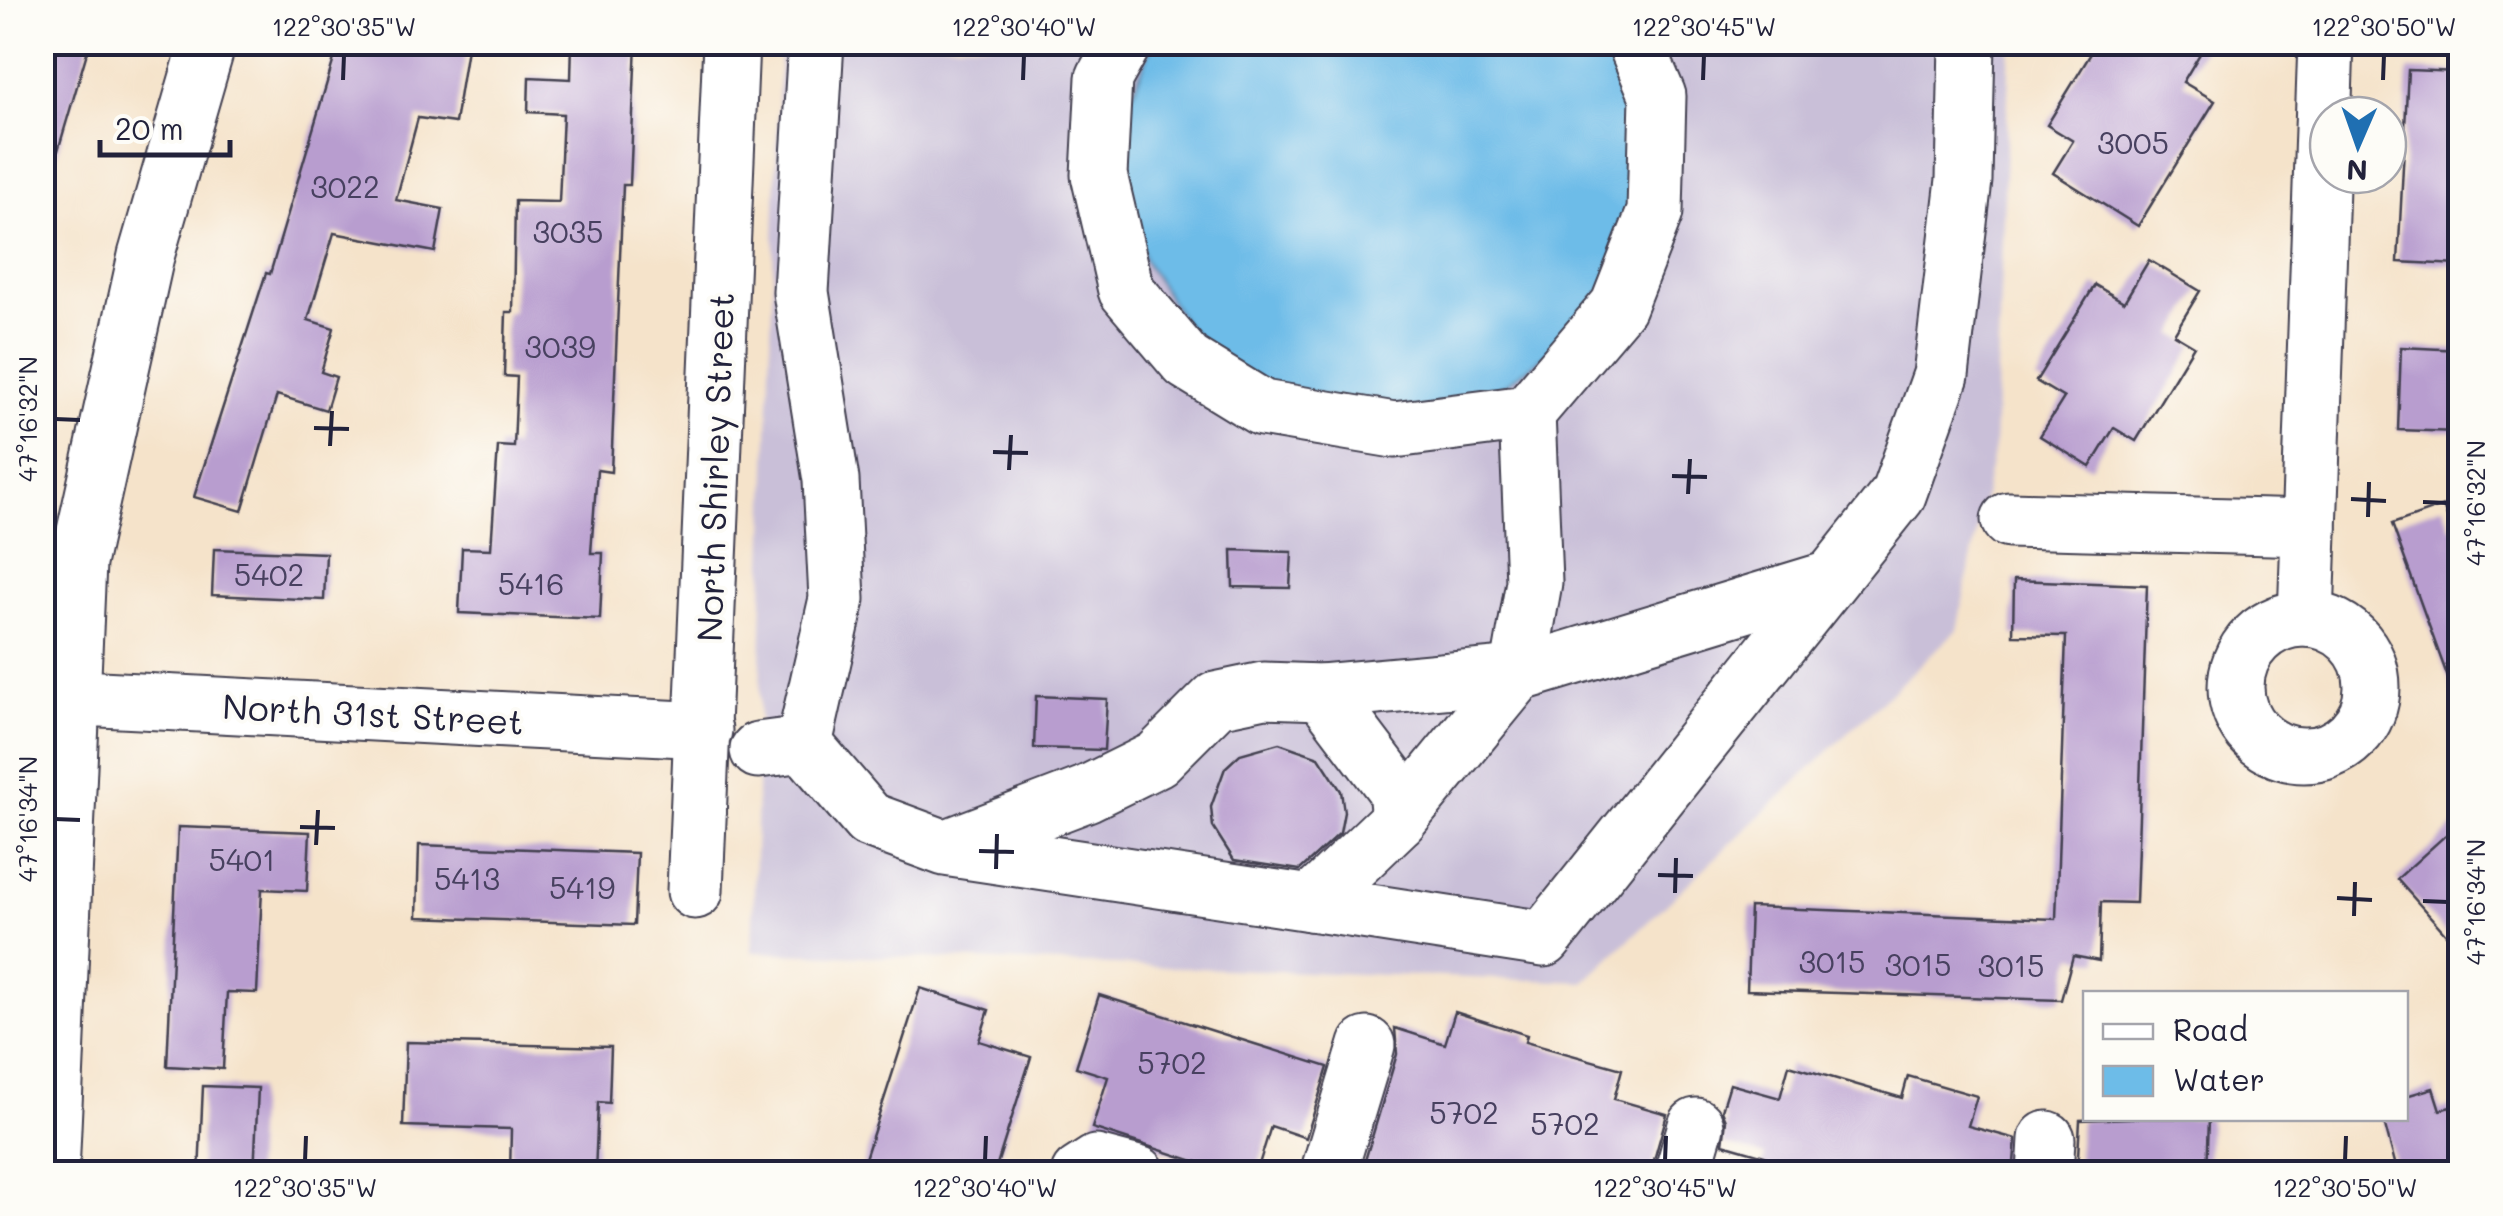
<svg xmlns="http://www.w3.org/2000/svg" width="2503" height="1216" viewBox="0 0 2503 1216" font-family="Mali,sans-serif">
	<style>
		.industrial { fill: #c9bfd8 }
		.water { fill: #6dbce8; stroke: #486f92; stroke-width: 2.5 }
		.building { fill: #b89dcf }
		.lines { fill: none; stroke-linecap: round; stroke-linejoin: round }
		.minor-casing { stroke: #423f50; stroke-width: 59 }
		.minor { stroke: #fff; stroke-width: 55 }
		.ticks { fill: none; stroke: #22223b; stroke-width: 4 }
		.labels { text-anchor: middle; dominant-baseline: central; stroke-width: 8; stroke-linejoin: round; paint-order: stroke }
		.number-label { font-size: 30px; fill: #484160 }
		.street-label { font-size: 35px; fill: #22223b; stroke: #fdfcf7 }
		.neatline { fill: none; stroke: #22223b; stroke-width: 4 }
		.ticks-label { font-size: 25px; text-anchor: middle; fill: #22223b }
	</style>
	<rect width="100%" height="100%" fill="#fdfcf7"/>
	<filter id="ink" filterUnits="userSpaceOnUse"><feTurbulence type="fractalNoise" baseFrequency=".01" numOctaves="2"/><feDisplacementMap in="SourceGraphic" scale="20" xChannelSelector="R" yChannelSelector="G"/><feConvolveMatrix kernelMatrix="1 2 1 2 8 2 1 2 1" color-interpolation-filters="sRGB"/></filter>
	<filter id="wash" filterUnits="userSpaceOnUse"><feTurbulence type="fractalNoise" baseFrequency=".0048" numOctaves="4" result="noise"/><feDisplacementMap in="SourceGraphic" scale="40" xChannelSelector="R" yChannelSelector="G"/><feGaussianBlur stdDeviation="2.25" result="paint"/><feColorMatrix in="noise" values="0 0 0 0 0 0 0 0 0 0 0 0 0 0 0 0 0 1.4 0 .05"/><feComposite in="paint" operator="in"/></filter>
	<g filter="url(#wash)">
		<rect width="100%" height="100%" fill="#f5e3ca"/>
		<polygon class="industrial" points="780,43 2010,43 1994,448 1957,630 1584,982 752,952"/>
		<polygon class="water" points="1153,42 1611,43 1633,87 1642,176 1621,263 1571,337 1498,390 1411,415 1252,382 1189,330 1144,260 1124,181 1130,99"/>
		<g id="blocks">
			<g class="building">
				<polygon points="42,42 90,42 52,171 42,170"/>
				<polygon points="339,42 468,42 455,123 418,118 396,200 443,209 435,252 334,233 308,320 334,328 321,372 336,377 326,410 277,395 242,511 194,497 266,273 270,274"/>
				<polygon points="572,42 636,42 630,185 623,185 611,472 597,470 591,553 603,553 600,619 459,613 462,548 491,549 498,446 514,447 517,377 504,376 506,312 513,312 515,201 559,202 563,114 528,112 529,77 571,79"/>
				<polygon points="2098,42 2207,42 2183,82 2215,101 2138,226 2053,173 2073,141 2047,125"/>
				<polygon points="2408,70 2460,72 2460,265 2398,262"/>
				<polygon points="2149,260 2200,291 2174,334 2194,346 2136,441 2114,428 2090,467 2040,436 2064,398 2036,381 2095,285 2124,302"/>
				<polygon points="2401,347 2460,350 2460,432 2398,430"/>
				<polygon points="2443,506 2451,528 2460,524 2460,700 2456,700 2392,524"/>
				<polygon points="214,549 326,553 324,600 212,595"/>
				<polygon points="1232,550 1292,552 1290,588 1233,587"/>
				<polygon points="2014,580 2147,585 2136,903 2101,902 2099,961 2073,956 2061,1000 1747,990 1750,907 2056,919 2066,636 2013,635"/>
				<polygon points="1036,696 1107,699 1104,750 1034,748"/>
				<polygon points="1279,743 1319,757 1341,791 1344,812 1340,833 1300,870 1234,860 1213,827 1211,807 1225,768 1240,754"/>
				<polygon points="2460,822 2460,950 2397,879"/>
				<polygon points="178,827 310,832 307,891 262,889 257,993 227,992 223,1069 167,1066"/>
				<polygon points="419,845 637,853 634,925 417,917"/>
				<polygon points="920,988 989,1010 979,1041 1031,1057 994,1174 860,1174"/>
				<polygon points="1099,995 1328,1067 1306,1138 1271,1126 1256,1174 1234,1174 1092,1128 1108,1077 1076,1067"/>
				<polygon points="1455,1012 1527,1035 1525,1042 1622,1069 1614,1099 1667,1114 1650,1174 1361,1174 1397,1054 1395,1028 1445,1044"/>
				<polygon points="406,1042 611,1047 609,1103 598,1102 595,1174 510,1174 511,1129 403,1126"/>
				<polygon points="1789,1065 1902,1098 1908,1076 1977,1096 1968,1126 2016,1139 2013,1174 1760,1174 1765,1156 1723,1144 1726,1120 1722,1110 1730,1084 1780,1098"/>
				<polygon points="203,1086 258,1088 254,1174 199,1174"/>
				<polygon points="2433,1088 2440,1110 2450,1107 2460,1142 2460,1174 2398,1174 2383,1118 2406,1118 2406,1096"/>
				<polygon points="2132,1118 2209,1118 2207,1174 2077,1174 2080,1120"/>
			</g>
		</g>
	</g>
	<g filter="url(#ink)">
		<use href="#blocks" fill-opacity="0" stroke="#423f50" stroke-width="2.5"/>
		<g class="lines">
			<defs>
				<g id="minor">
					<polyline points="1124,42 1104,78 1099,175 1126,290 1187,362 1262,408 1394,430 1527,413 1618,306 1655,212 1658,96 1635,42"/>
					<polyline points="1527,413 1534,582 1518,674 1830,579"/>
					<polyline points="2009,520 2309,528"/>
					<polyline points="2306,619 2326,42"/>
					<circle cx="2304" cy="687" r="68"/>
					<polyline points="1322,692 1518,674 1399,819"/>
					<polyline points="42,696 704,730"/>
					<polyline points="804,744 837,599 831,480 801,292 816,42"/>
					<polyline points="758,750 804,744 869,820 945,848 1086,794 1157,759 1216,700 1264,690 1322,692 1396,790 1399,819 1311,903 945,848"/>
					<polyline points="695,891 731,42"/>
					<polyline points="1311,903 1544,939 1898,495 1941,375 1964,180 1967,42"/>
					<polyline points="51,1174 78,563 146,256 208,42"/>
					<polyline points="1079,1174 1096,1163 1138,1174"/>
					<polyline points="1328,1174 1367,1045"/>
					<polyline points="1682,1174 1696,1126"/>
					<polyline points="2045,1174 2047,1139"/>
				</g>
			</defs>
			<use href="#minor" class="minor-casing"/>
			<use href="#minor" class="minor"/>
		</g>
	</g>
	<path class="ticks" d="M 343,80 L 344,55M 1023,80 L 1024,55M 1703,80 L 1704,55M 2383,80 L 2384,55M 55,419 L 80,420M 314,428 L 349,429M 330,446 L 332,411M 993,452 L 1028,453M 1009,470 L 1011,435M 1672,476 L 1707,477M 1688,494 L 1690,459M 2351,499 L 2386,501M 2423,502 L 2448,503M 2368,517 L 2369,482M 55,819 L 80,820M 300,827 L 335,828M 316,845 L 318,810M 979,851 L 1014,852M 996,869 L 997,834M 1658,875 L 1693,876M 1675,893 L 1676,858M 2337,898 L 2372,900M 2423,901 L 2448,902M 2354,916 L 2355,882M 305,1161 L 306,1136M 985,1161 L 986,1136M 1665,1161 L 1666,1136M 2345,1161 L 2346,1136"/>
	<g class="labels">
		<g class="number-label">
			<text x="2133" y="142">3005</text>
			<text x="345" y="186">3022</text>
			<text x="568" y="231">3035</text>
			<text x="560" y="346">3039</text>
			<text x="269" y="574">5402</text>
			<text x="531" y="583">5416</text>
			<text x="242" y="859">5401</text>
			<text x="467" y="878">5413</text>
			<text x="582" y="887">5419</text>
			<text x="1832" y="961">3015</text>
			<text x="1918" y="964">3015</text>
			<text x="2011" y="965">3015</text>
			<text x="1172" y="1062">5702</text>
			<text x="1464" y="1112">5702</text>
			<text x="1565" y="1123">5702</text>
		</g>
		<g class="street-label">
			<text transform="translate(714 467) rotate(-88)">North Shirley Street</text>
			<text transform="translate(373 713) rotate(3)">North 31st Street</text>
		</g>
	</g>
	<rect width="2503" height="1216" fill="none" stroke="#fdfcf7" stroke-width="110"/>
	<rect x="2083" y="991" width="325" height="130" fill="#fdfcf7" stroke="#a5a5ac" stroke-width="2.5"/>
	<rect x="2103" y="1024" width="50" height="15" fill="#ffffff" stroke="#a5a5ac" stroke-width="2.5"/>
	<text x="2173" y="1041" font-size="30" fill="#22223b">Road</text>
	<rect x="2103" y="1066" width="50" height="30" fill="#6dbce8" stroke="#a5a5ac" stroke-width="2.5"/>
	<text x="2173" y="1091" font-size="30" fill="#22223b">Water</text>
	<g transform="translate(2358 145) rotate(182)"><circle r="48" fill="#fdfcf7" stroke="#a5a5ac" stroke-width="2.5"/>
	<path d="M0-8L18 38L0 25L-18 38Z" fill="#1f6fb2"/>
	<text y="-15" font-size="28" font-weight="bold" text-anchor="middle" fill="#22223b">N</text>
	</g>
	<path d="M100 140v15h130v-15" fill="none" stroke="#22223b" stroke-width="5"/>
	<text x="115" y="140" font-size="30" fill="#22223b" stroke="#fdfcf7" stroke-width="8" paint-order="stroke">20 m</text>
	<rect x="55" y="55" width="2393" height="1106" class="neatline"/>
	<g class="ticks-label">
		<text x="344" y="36">122°30'35"W</text>
		<text x="1024" y="36">122°30'40"W</text>
		<text x="1704" y="36">122°30'45"W</text>
		<text x="2384" y="36">122°30'50"W</text>
		<text transform="translate(28 419) rotate(-90)" y="9">47°16'32"N</text>
		<text transform="translate(2476 503) rotate(-90)" y="9">47°16'32"N</text>
		<text transform="translate(28 819) rotate(-90)" y="9">47°16'34"N</text>
		<text transform="translate(2476 902) rotate(-90)" y="9">47°16'34"N</text>
		<text x="305" y="1197">122°30'35"W</text>
		<text x="985" y="1197">122°30'40"W</text>
		<text x="1665" y="1197">122°30'45"W</text>
		<text x="2345" y="1197">122°30'50"W</text>
	</g>
</svg>
